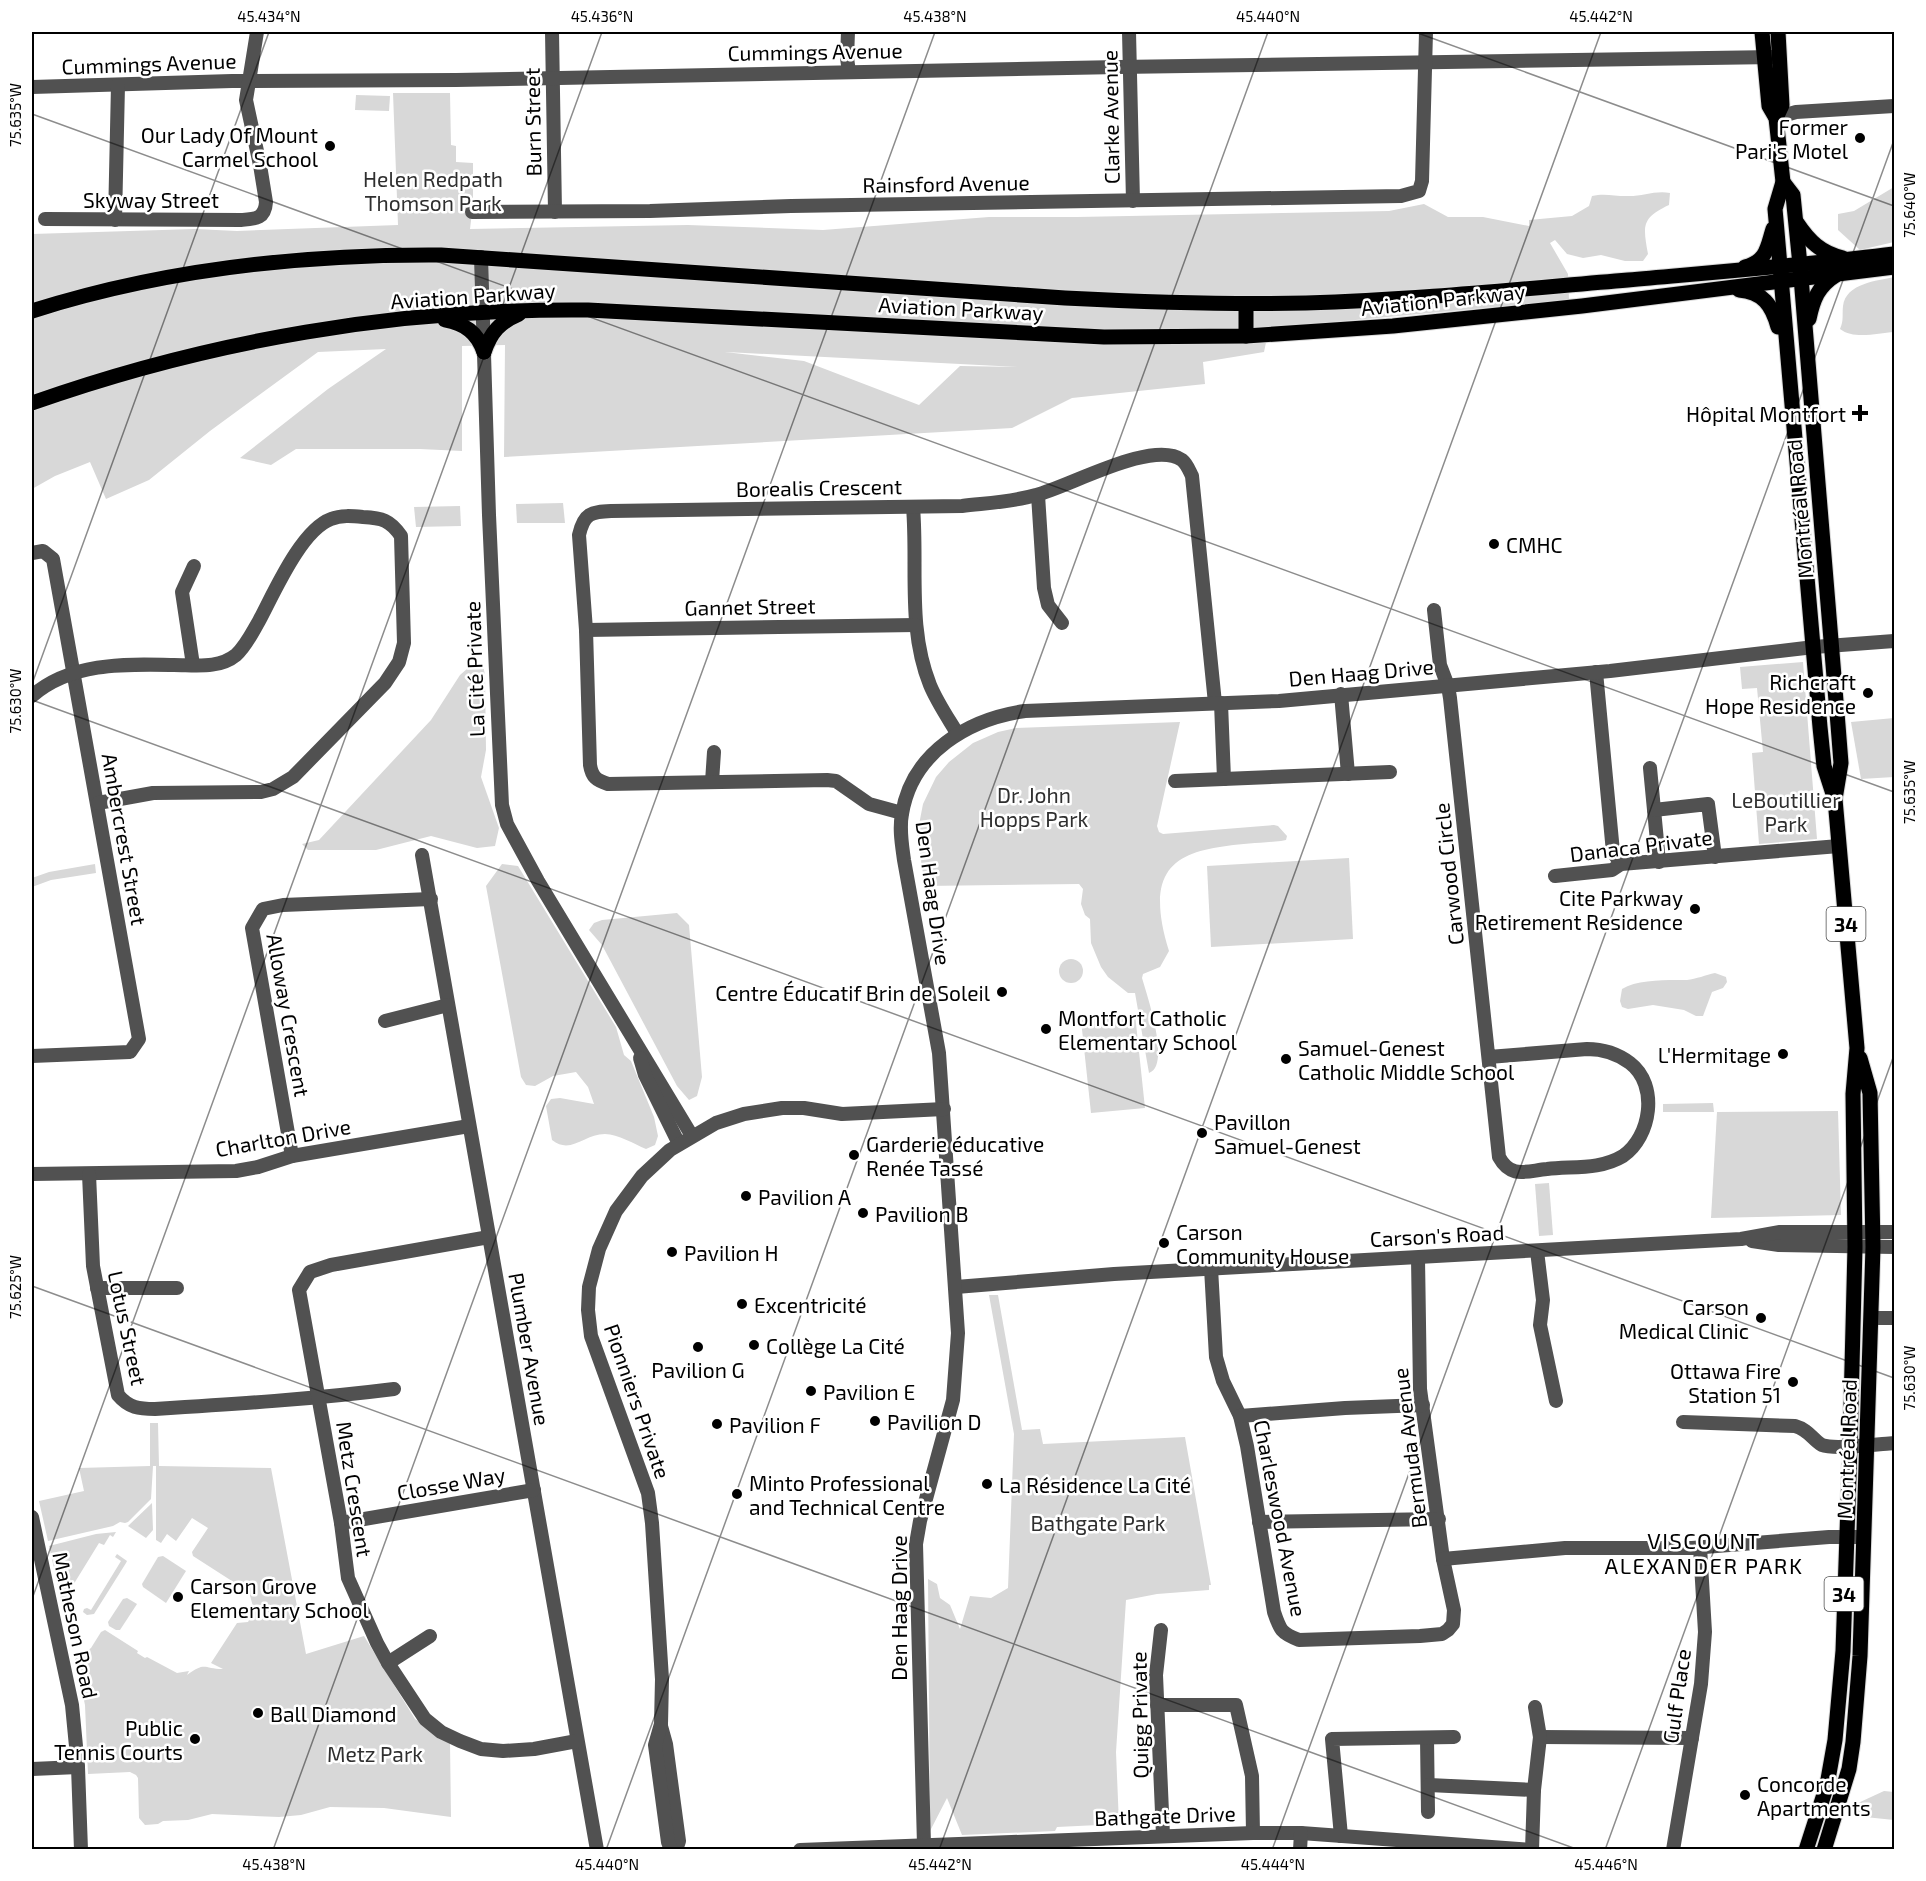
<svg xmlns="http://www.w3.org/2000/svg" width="1926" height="1881" viewBox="0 0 1926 1881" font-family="'Exo 2',sans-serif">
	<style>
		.green { fill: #d8d8d8; fill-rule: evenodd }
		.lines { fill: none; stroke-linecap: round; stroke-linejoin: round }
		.major-casing { stroke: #dbdbdb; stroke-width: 17 }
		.minor { stroke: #515151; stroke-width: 14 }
		.major { stroke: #000; stroke-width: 15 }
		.ticks { fill: none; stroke: #000; stroke-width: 1.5; stroke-opacity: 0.45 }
		.poi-dot { fill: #000; stroke: #fff; stroke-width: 2 }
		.labels { text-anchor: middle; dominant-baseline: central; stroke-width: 5; stroke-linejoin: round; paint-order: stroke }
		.shield { fill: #fff; stroke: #4c4c4c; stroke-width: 1.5 }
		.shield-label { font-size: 20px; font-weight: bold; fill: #000 }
		.street-label { font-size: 21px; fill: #000; stroke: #fff }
		.poi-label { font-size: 21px; fill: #000; stroke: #fff; text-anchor: start }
		.park-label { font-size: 21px; fill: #2f2f2f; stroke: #fff }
		.neighbourhood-label { font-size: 22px; letter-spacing: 1.5px; fill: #000; stroke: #fff }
		.neatline { fill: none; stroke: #000; stroke-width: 2 }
		.ticks-label { font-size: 15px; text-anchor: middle; fill: #000 }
	</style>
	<rect width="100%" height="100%" fill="#fff"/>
	<g class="green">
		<path d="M 393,93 L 450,93 L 451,145 L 456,146 L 456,162 L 473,163 L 473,204 L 470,229 L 688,225 L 823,230 L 989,217 L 1077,217 L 1389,211 L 1424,204 L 1448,217 L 1483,217 L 1529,226 L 1529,220 L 1572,216 L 1589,206 L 1592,196 C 1604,193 1614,196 1626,196 C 1641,197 1655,190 1670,193 L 1669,205 C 1641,218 1643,226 1648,254 L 1643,261 L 1625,261 L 1601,255 L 1583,258 L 1567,254 L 1555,240 L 1550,243 L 1568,274 L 1569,300 L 1269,328 L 1264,352 L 1203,362 L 1205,384 L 1072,398 L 1012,428 L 504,457 L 505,345 L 462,346 L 462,451 L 420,449 L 296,449 L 271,465 L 240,458 L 328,389 L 386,349 L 318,352 L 210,431 L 149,480 L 106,499 L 90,462 L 55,476 L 32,489 L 32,234 L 195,229 L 237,231 L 398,225 ZM 725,352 L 726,352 L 1018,367 L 960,366 L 919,405 L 804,361 Z"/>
		<polygon points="356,95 390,96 389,111 355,110"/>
		<polygon points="1894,187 1894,242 1860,250 1838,230 1838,214 1854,211"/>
		<path d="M 1894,277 L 1894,332 C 1878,333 1854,340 1840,329 C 1844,320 1842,315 1843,306 C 1846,283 1877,281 1894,277 Z"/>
		<polygon points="563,503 565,523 517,523 516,504"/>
		<polygon points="460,506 461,526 416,527 414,507"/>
		<polygon points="475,662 483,665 485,675 486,750 481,777 499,828 495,846 477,848 431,836 376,850 308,850 302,844 319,840 431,720 460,675"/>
		<polygon points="1803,662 1817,839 1759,844 1752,753 1763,752 1757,688 1742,689 1740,667"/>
		<polygon points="1894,718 1894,777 1861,779 1851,722"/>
		<path d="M 1180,722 L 1157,826 L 1159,832 L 1163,834 L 1274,825 L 1278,826 L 1287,836 L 1286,840 L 1281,841 C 1199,848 1136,845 1169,951 L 1160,967 L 1143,974 L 1142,978 C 1147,995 1171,1066 1149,1073 L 1135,993 L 1128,993 L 1108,977 L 1101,967 L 1091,943 L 1090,919 L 1085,915 L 1081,904 L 1083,889 L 1079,884 L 925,886 L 917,835 L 923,804 L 936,777 L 949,762 L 973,743 L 998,732 L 1016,728 Z"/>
		<polygon points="1349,858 1353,939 1211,947 1207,866"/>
		<polygon points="95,864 96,873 51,880 32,887 32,878 49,872"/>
		<path d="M 502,864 L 518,866 L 616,1027 L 624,1055 L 631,1061 L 654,1117 L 658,1136 L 655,1145 L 646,1149 C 634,1144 618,1134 605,1134 C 584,1134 571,1155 552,1140 L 546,1106 L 551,1099 L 560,1098 L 594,1104 L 588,1087 L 576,1072 L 553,1076 L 535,1086 L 526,1085 L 521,1077 L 486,886 Z"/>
		<polygon points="677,913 689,925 702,1077 697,1096 689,1100 677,1086 602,945 589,930 594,923 602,920"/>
		<circle cx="1071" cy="971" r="12"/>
		<path d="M 1715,973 L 1726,977 L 1727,982 L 1723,988 L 1712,992 L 1703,1016 L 1696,1016 L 1684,1010 L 1653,1005 L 1628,1009 L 1622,1007 L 1620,1001 L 1622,989 C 1638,979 1668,980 1687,980 C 1696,979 1706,975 1715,973 Z"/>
		<polygon points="1135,1014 1145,1108 1091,1113 1081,1020"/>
		<polygon points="1713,1103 1714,1112 1663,1112 1663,1104"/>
		<polygon points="1838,1111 1841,1215 1711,1218 1717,1112"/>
		<polygon points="1549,1183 1553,1235 1539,1236 1535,1184"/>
		<polygon points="989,1295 998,1295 1022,1430 1040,1429 1043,1444 1185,1437 1211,1585 1209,1585 1209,1590 1157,1594 1126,1600 1116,1752 1119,1824 1057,1827 1055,1831 962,1835 947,1798 930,1831 928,1579 937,1584 940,1598 950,1605 960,1629 970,1596 991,1598 1008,1588 1014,1434"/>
		<path d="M 150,1423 L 158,1423 L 159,1466 L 271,1468 L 306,1654 L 364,1636 L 415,1719 L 450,1743 L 451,1817 L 384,1808 L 330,1807 L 301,1815 L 279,1817 L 212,1814 L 188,1820 L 163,1821 L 158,1824 L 145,1825 L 139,1818 L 138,1778 L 136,1775 L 130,1772 L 88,1774 L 85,1705 L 75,1659 L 91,1648 L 101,1632 L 105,1630 L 138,1651 L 137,1653 L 145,1658 L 147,1657 L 177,1673 L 189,1671 L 187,1675 C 206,1661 203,1669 223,1669 L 211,1663 L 237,1623 L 248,1622 L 254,1610 L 249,1592 L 193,1556 L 192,1552 L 208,1528 L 192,1518 L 176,1541 L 167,1534 L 161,1543 L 156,1540 L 156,1466 L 153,1466 L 151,1499 L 128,1522 L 125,1523 L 120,1522 L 113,1526 L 48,1541 L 39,1501 L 84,1491 L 79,1468 L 150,1466 Z"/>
		<polygon points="152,1503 153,1530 146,1538 128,1526"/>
		<polygon points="116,1532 113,1537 110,1535 104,1545 99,1543 67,1595 74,1600 73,1610 77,1635 74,1639 70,1640 49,1546 96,1534"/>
		<polygon points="117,1554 127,1561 126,1563 94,1614 87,1615 83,1612 84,1609 87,1608 91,1610 121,1561 115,1557"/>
		<polygon points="163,1556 186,1571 166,1603 143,1587 142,1584 158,1557"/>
		<polygon points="127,1598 137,1604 120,1630 116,1630 109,1626 108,1622 123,1599"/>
		<polygon points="1884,1791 1894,1792 1894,1820 1865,1817 1856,1813 1855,1806 1858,1803"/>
	</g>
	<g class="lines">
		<defs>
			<g id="major">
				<polyline points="1762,32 1769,106 1776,118 1783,182 1775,209 1776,220 1820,727 1824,766 1834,797"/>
				<polyline points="1776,118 1782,105 1778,32"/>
				<polyline points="1783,182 1793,195 1800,265 1838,725 1841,763 1835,799 1857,1048 1853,1094 1855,1247 1850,1446 1843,1651 1835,1740 1827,1785 1806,1850"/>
				<path d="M 1797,223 C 1809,241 1821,253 1843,258"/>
				<path d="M 1745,267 C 1767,261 1767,248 1773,229"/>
				<path d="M 1739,290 C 1763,292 1772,305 1778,327"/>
				<polyline points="1246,304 1246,336"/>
				<path d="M 32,311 C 164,269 303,254 441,255 L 1065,298 C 1145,302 1225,305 1306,303 C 1413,300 1520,289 1628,280 C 1717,272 1806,265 1894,254"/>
				<path d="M 1809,319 C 1813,300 1818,286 1836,275"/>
				<path d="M 445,320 C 465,324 477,332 484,352"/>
				<path d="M 484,352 C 491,332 500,322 519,314"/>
				<path d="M 32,403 C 210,340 399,308 588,310 L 1104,337 L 1246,336 L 1393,326 L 1582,306 L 1894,267"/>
				<polyline points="1824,1850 1849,1769 1853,1742 1860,1656 1873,1247 1870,1093 1860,1058"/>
			</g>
		</defs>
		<use href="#major" class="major-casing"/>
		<g class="minor">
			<polyline points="552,32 555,212"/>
			<polyline points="848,32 847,58 849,72"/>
			<polyline points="1129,32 1133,201"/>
			<polyline points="32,87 232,81 456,80 1119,67 1775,57"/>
			<polyline points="1776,118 1796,112 1894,106"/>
			<polyline points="472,212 650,211 791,206 1401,196 1419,191 1422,181 1426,32"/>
			<path d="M 45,219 L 241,220 C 255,219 265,219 266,202 L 260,165 L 246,100 L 257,32"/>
			<polyline points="115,220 118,85"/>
			<polyline points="481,257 489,515 502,805 507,824 538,881 692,1136"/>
			<polyline points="1038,495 1044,588 1048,605 1062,623"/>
			<path d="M 913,507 C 918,566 907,628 930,685 C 937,702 948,718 957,733"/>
			<polyline points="32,553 43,551 53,559 139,1039 130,1052 32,1056"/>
			<path d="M 1434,610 L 1440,665 L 1448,686 L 1450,698 L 1499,1157 C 1511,1179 1526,1171 1547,1169 C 1572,1166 1600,1170 1623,1156 C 1651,1137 1659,1085 1630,1063 C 1618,1054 1602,1049 1587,1049 L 1489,1057"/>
			<polyline points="586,630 916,625"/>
			<polyline points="193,665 182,592 194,566"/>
			<polyline points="1596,672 1613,852 1621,864"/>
			<polyline points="1341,694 1348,774"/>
			<path d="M 32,696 C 71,662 125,664 174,665 C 195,665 219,669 236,655 C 246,646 252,633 259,621 C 274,593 301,530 331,519 C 341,515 352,516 363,517 C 382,518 390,520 401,536 L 404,643 L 399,662 L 385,683 L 293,777 L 273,789 L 261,792 L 153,793 L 98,803"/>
			<polyline points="1221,703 1224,779"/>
			<polyline points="1650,768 1659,862"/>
			<polyline points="1175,781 1390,772"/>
			<polyline points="712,782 714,752"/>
			<polyline points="1654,810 1708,804 1715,857"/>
			<path d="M 902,813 L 869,804 L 836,781 L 827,780 L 608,784 C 596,780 592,777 590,765 L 586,630 L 579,535 C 584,513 591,512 611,511 L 962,506 C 987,503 1012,502 1036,495 C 1069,487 1152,439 1182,460 C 1187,464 1189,470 1192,476 L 1215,703"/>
			<polyline points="422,855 597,1850"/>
			<polyline points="1555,876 1612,870 1621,864 1839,846"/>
			<polyline points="385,1021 448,1005"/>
			<polyline points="640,1058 645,1075 679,1144"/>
			<polyline points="292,1156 252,928 263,909 283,905 431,899"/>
			<polyline points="32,1174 236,1171 258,1167 292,1156 469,1126"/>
			<path d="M 89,1174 L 93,1266 L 118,1395 C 129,1408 139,1409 155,1409 C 235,1404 315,1399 394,1389"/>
			<polyline points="489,1237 331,1265 310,1272 299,1290 341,1523 348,1578 377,1643 388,1663 425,1719 441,1732 460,1741 481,1749 503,1751 534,1749 577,1741"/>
			<polyline points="1752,1241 1779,1245 1894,1247"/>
			<polyline points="1537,1251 1543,1300 1540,1325 1556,1401"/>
			<path d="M 1211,1268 L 1216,1357 L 1223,1381 L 1240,1416 L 1247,1446 L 1274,1612 C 1280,1630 1281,1633 1299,1640 L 1420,1636 L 1442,1634 L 1448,1630 L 1453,1624 L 1454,1610 L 1443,1559 L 1420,1389 L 1418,1258"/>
			<polyline points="956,1287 1114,1274 1741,1239 1780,1232 1894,1232"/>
			<polyline points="97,1288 177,1288"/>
			<polyline points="1871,1318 1894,1318"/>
			<polyline points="1240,1416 1345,1408 1423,1405"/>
			<path d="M 1683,1422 L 1795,1426 C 1809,1430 1812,1439 1822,1445 C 1834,1450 1880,1444 1894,1443"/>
			<polyline points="32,1517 72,1705 78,1767 81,1850"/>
			<polyline points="1259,1522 1439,1519"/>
			<polyline points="341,1523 534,1490"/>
			<polyline points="1443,1559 1565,1548 1692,1548 1829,1537 1857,1537"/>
			<polyline points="1161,1630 1156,1675 1163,1835"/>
			<polyline points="388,1663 430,1636"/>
			<polyline points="1157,1705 1236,1705 1252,1776 1253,1833"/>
			<polyline points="661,1726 666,1744 679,1841 676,1850"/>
			<polyline points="1540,1737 1692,1738"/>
			<polyline points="1427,1738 1428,1812"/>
			<polyline points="32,1769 78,1767"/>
			<polyline points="1429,1785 1534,1790"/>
			<polyline points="1341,1836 1332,1739 1454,1737"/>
			<path d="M 924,1845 L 916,1544 L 920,1521 L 953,1400 L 958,1333 L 939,1053 L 904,860 C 902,845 899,829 902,814 C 912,752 969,719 1025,711 L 1279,701 L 1610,671 L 1814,647 L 1894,641"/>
			<polyline points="671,1850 668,1842 655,1745 661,1724 662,1679 652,1523 648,1493 591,1336 588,1310 589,1287 599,1249 616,1211 642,1176 670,1150 716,1123 744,1114 782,1108 804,1108 842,1114 944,1109"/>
			<polyline points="800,1850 1253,1833 1301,1833 1532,1850"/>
			<polyline points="1300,1850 1301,1833"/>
			<polyline points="1532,1850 1534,1790 1540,1737 1535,1707"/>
			<polyline points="1673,1850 1701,1684 1705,1632 1700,1547"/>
		</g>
		<use href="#major" class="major"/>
	</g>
	<path class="ticks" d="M 1415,32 L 1894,206M 32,114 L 1894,792M 32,684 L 269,32M 32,700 L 1894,1378M 32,1286 L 1579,1850M 32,1599 L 602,32M 273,1850 L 935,32M 606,1850 L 1268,32M 939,1850 L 1601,32M 1272,1850 L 1894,140M 1605,1850 L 1894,1055"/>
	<g class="poi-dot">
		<circle cx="1860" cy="138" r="6"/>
		<circle cx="330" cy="146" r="6"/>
		<path d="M1857 404h6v6h6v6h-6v6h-6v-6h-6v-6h6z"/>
		<circle cx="1494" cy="544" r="6"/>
		<circle cx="1868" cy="693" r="6"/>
		<circle cx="1695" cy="909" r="6"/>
		<circle cx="1002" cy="992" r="6"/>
		<circle cx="1046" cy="1029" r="6"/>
		<circle cx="1783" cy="1054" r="6"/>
		<circle cx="1286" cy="1059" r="6"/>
		<circle cx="1202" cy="1133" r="6"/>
		<circle cx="854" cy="1155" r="6"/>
		<circle cx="746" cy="1196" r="6"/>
		<circle cx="863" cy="1213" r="6"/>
		<circle cx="1164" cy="1243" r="6"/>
		<circle cx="672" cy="1252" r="6"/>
		<circle cx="742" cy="1304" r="6"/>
		<circle cx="1761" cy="1318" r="6"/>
		<circle cx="754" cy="1345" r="6"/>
		<circle cx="698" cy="1347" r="6"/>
		<circle cx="1793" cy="1382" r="6"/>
		<circle cx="811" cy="1391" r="6"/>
		<circle cx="875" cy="1421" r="6"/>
		<circle cx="717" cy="1424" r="6"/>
		<circle cx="987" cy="1484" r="6"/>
		<circle cx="737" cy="1494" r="6"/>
		<circle cx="178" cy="1597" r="6"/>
		<circle cx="258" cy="1713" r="6"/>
		<circle cx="195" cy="1739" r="6"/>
		<circle cx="1745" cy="1795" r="6"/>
	</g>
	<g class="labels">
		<g class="shield">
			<rect x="1826.5" y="907" width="39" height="34" rx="4.5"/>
			<rect x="1824.5" y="1577" width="39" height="34" rx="4.5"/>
		</g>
		<g class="shield-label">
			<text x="1846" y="924">34</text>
			<text x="1844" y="1594">34</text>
		</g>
		<g class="street-label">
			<text transform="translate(815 51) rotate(-1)">Cummings Avenue</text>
			<text transform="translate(149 63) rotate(-2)">Cummings Avenue</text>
			<text transform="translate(1110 117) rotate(-91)">Clarke Avenue</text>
			<text transform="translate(532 122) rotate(-91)">Burn Street</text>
			<text transform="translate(946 183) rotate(-1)">Rainsford Avenue</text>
			<text x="151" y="199">Skyway Street</text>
			<text transform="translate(473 295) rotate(-4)">Aviation Parkway</text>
			<text transform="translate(1443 299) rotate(-6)">Aviation Parkway</text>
			<text transform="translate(961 308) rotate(3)">Aviation Parkway</text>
			<text transform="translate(819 487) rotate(-1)">Borealis Crescent</text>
			<text transform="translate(1799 509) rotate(-95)">Montréal Road</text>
			<text transform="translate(750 606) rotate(-1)">Gannet Street</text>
			<text transform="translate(474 669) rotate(-92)">La Cité Private</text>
			<text transform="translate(1361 672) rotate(-5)">Den Haag Drive</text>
			<text transform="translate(125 839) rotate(80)">Ambercrest Street</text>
			<text transform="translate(1641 845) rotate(-7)">Danaca Private</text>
			<text transform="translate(1448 874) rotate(-96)">Carwood Circle</text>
			<text transform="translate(934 893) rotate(82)">Den Haag Drive</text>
			<text transform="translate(289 1015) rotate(80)">Alloway Crescent</text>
			<text transform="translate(283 1137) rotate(-10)">Charlton Drive</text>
			<text transform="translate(1437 1235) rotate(-3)">Carson's Road</text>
			<text transform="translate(128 1328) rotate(78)">Lotus Street</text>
			<text transform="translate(530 1349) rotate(80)">Plumber Avenue</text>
			<text transform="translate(638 1401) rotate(71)">Pionniers Private</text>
			<text transform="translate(1409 1448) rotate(-97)">Bermuda Avenue</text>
			<text transform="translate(1846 1449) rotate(-88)">Montréal Road</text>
			<text transform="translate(451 1483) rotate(-10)">Closse Way</text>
			<text transform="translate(355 1489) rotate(81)">Metz Crescent</text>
			<text transform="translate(1281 1518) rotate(79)">Charleswood Avenue</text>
			<text transform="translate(898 1608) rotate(-90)">Den Haag Drive</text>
			<text transform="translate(76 1625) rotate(78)">Matheson Road</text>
			<text transform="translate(1676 1696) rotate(-82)">Gulf Place</text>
			<text transform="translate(1139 1715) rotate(-91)">Quigg Private</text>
			<text transform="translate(1165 1815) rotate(-2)">Bathgate Drive</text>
		</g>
		<g class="poi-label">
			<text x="1848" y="126" text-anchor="end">Former<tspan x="1848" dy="24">Pari's Motel</tspan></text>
			<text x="318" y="134" text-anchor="end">Our Lady Of Mount<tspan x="318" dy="24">Carmel School</tspan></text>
			<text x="1846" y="413" text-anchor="end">Hôpital Montfort</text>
			<text x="1506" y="544">CMHC</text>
			<text x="1856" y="681" text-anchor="end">Richcraft<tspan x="1856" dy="24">Hope Residence</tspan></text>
			<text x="1683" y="897" text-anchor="end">Cite Parkway<tspan x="1683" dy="24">Retirement Residence</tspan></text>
			<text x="990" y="992" text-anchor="end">Centre Éducatif Brin de Soleil</text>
			<text x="1058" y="1017">Montfort Catholic<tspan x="1058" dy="24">Elementary School</tspan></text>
			<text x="1298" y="1047">Samuel-Genest<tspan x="1298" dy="24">Catholic Middle School</tspan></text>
			<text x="1771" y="1054" text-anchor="end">L'Hermitage</text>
			<text x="1214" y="1121">Pavillon<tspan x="1214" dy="24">Samuel-Genest</tspan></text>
			<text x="866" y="1143">Garderie éducative<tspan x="866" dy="24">Renée Tassé</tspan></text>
			<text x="758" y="1196">Pavilion A</text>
			<text x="875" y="1213">Pavilion B</text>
			<text x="1176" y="1231">Carson<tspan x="1176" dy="24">Community House</tspan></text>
			<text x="684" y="1252">Pavilion H</text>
			<text x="754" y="1304">Excentricité</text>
			<text x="1749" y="1306" text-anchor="end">Carson<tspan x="1749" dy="24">Medical Clinic</tspan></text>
			<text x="766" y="1345">Collège La Cité</text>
			<text x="698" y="1369" text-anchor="middle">Pavilion G</text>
			<text x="1781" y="1370" text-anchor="end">Ottawa Fire<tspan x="1781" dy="24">Station 51</tspan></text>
			<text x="823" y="1391">Pavilion E</text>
			<text x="887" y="1421">Pavilion D</text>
			<text x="729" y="1424">Pavilion F</text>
			<text x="749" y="1482">Minto Professional<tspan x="749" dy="24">and Technical Centre</tspan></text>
			<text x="999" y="1484">La Résidence La Cité</text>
			<text x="190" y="1585">Carson Grove<tspan x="190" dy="24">Elementary School</tspan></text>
			<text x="270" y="1713">Ball Diamond</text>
			<text x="183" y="1727" text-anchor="end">Public<tspan x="183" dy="24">Tennis Courts</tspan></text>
			<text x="1757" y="1783">Concorde<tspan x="1757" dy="24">Apartments</tspan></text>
		</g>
		<g class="park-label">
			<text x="433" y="178">Helen Redpath<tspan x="433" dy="24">Thomson Park</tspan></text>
			<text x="1034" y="794">Dr. John<tspan x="1034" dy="24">Hopps Park</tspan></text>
			<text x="1786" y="799">LeBoutillier<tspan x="1786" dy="24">Park</tspan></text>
			<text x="1098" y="1522">Bathgate Park</text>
			<text x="375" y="1753">Metz Park</text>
		</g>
		<g class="neighbourhood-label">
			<text x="1704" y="1540">VISCOUNT<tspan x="1704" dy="25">ALEXANDER PARK</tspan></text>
		</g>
	</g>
	<rect width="1926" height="1881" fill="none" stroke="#ffffff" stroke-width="66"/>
	<rect x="33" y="33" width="1860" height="1815" class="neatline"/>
	<g class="ticks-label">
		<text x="269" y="22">45.434°N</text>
		<text x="602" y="22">45.436°N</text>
		<text x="935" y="22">45.438°N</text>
		<text x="1268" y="22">45.440°N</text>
		<text x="1601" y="22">45.442°N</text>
		<text transform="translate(16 115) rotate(-90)" y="5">75.635°W</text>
		<text transform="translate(1910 205) rotate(-90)" y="5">75.640°W</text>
		<text transform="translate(16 701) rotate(-90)" y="5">75.630°W</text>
		<text transform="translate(1910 792) rotate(-90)" y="5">75.635°W</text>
		<text transform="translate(16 1287) rotate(-90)" y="5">75.625°W</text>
		<text transform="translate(1910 1378) rotate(-90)" y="5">75.630°W</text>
		<text x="274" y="1870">45.438°N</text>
		<text x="607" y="1870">45.440°N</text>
		<text x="940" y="1870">45.442°N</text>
		<text x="1273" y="1870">45.444°N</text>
		<text x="1606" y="1870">45.446°N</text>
	</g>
</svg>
